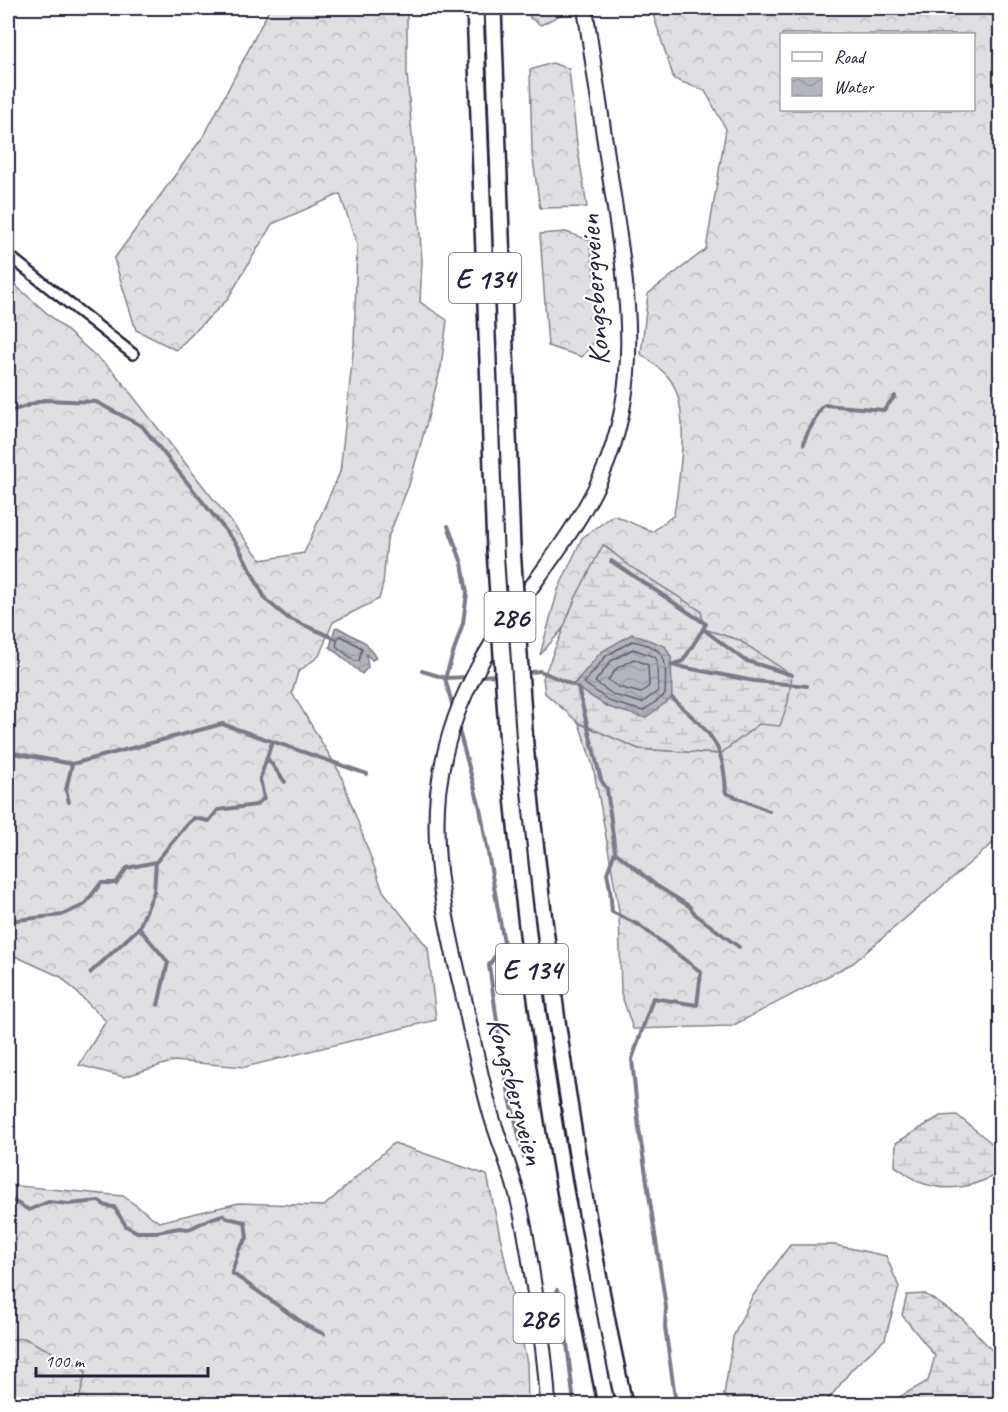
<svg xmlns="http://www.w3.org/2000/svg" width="1008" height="1412" viewBox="0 0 1008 1412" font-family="Caveat,sans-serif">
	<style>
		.forest { fill: url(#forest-crowns); stroke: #80808e; stroke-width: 1.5; fill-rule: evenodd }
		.wetland { fill: url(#wetland-marsh); stroke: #80808e; stroke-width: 1.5 }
		.water { fill: url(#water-waves); stroke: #7a7a88; stroke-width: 1.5 }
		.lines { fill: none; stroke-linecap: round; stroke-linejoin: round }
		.shore { stroke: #5c5c6f; stroke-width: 1.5 }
		.stream { stroke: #7a7a88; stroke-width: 4 }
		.minor-casing { stroke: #22223b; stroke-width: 14 }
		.primary-casing { stroke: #22223b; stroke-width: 18 }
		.trunk-casing { stroke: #22223b; stroke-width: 20 }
		.minor { stroke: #fff; stroke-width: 9 }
		.primary { stroke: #fff; stroke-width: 14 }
		.trunk { stroke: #fff; stroke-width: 15 }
		.trunk-bridge-casing { stroke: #22223b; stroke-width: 20; stroke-linecap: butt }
		.trunk-bridge { stroke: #fff; stroke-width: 15 }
		.labels { text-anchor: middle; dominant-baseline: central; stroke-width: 4.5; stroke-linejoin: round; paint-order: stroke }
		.shield { fill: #fff; stroke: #646476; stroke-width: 1.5 }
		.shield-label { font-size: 28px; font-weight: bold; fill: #22223b }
		.street-label { font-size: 30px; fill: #22223b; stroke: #fff }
	</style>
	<defs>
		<pattern id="forest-crowns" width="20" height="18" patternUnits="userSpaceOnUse" patternTransform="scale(1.5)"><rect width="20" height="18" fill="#dfdfe2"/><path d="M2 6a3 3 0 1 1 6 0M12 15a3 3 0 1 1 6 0" fill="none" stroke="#bfbfc3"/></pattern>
		<pattern id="wetland-marsh" width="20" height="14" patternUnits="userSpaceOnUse" patternTransform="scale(1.5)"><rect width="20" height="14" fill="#dfdfe2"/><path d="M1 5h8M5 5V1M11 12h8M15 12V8" fill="none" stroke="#bfbfc3"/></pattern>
		<pattern id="water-waves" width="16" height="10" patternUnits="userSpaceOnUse" patternTransform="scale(1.5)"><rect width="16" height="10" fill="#b4b4bc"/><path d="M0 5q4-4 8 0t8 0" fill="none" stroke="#9a9aa2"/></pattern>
	</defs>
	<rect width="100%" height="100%" fill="#fff"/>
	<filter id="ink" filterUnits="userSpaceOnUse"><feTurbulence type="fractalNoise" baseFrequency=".0167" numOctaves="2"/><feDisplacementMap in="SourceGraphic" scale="12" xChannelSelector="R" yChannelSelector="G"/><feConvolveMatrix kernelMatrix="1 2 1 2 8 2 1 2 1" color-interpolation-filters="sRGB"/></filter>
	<g filter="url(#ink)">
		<g class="forest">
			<polygon points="270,8 407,8 407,73 422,260 420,302 447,320 441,367 426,425 409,485 387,540 383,584 379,599 333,622 319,656 298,672 292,693 340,773 383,891 428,948 436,1020 245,1067 174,1061 124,1077 79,1065 106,1021 61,977 8,953 8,279 114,372 261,560 304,553 340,472 354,344 357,244 340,194 272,224 227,300 176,350 136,330 114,259 205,134"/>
			<polygon points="528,8 560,8 560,15 541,25 530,18"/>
			<path d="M 651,8 L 1000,8 L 1000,837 L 853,963 L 732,1026 L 633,1029 L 621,993 L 619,911 L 602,814 L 593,766 L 579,723 L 639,749 L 720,754 L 759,724 L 739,640 L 703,629 L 604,545 L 576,597 L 564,627 L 540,655 L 558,590 L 582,538 L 614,515 L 652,532 L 674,515 C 679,480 692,407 669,378 C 662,369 650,361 641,354 L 648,294 L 706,249 L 726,129 L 705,91 L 674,79 ZM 782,34 L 974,34 L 974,110 L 782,110 Z"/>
			<polygon points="552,63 569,69 577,144 587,207 540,208 532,153 530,70"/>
			<polygon points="566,232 589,240 597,291 596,340 582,357 548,346 540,234"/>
			<polygon points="394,1143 487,1175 527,1363 528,1404 8,1404 8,1185 123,1196 159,1222 239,1203 324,1206"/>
			<polygon points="790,1245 835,1245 886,1256 899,1287 885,1339 852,1369 825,1404 732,1404 724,1395 733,1337 752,1297"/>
		</g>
		<g class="wetland">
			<polygon points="603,545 631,567 701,611 704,629 739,640 792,675 788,702 780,726 759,724 720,754 639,749 579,723 545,693 543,678 576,597"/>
			<path d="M 957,1115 L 1000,1150 L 1000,1172 C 975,1187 947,1193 919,1182 C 911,1178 903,1171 895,1166 L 896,1143 L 940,1116 Z"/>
			<polygon points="925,1294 963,1319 1000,1359 1000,1404 891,1404 892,1401 928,1381 935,1356 902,1315 907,1295"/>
			<polygon points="24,1338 74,1363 86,1372 78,1404 8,1404 8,1340"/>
		</g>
		<g class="water">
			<polygon points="337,627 366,643 376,658 372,660 366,654 368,667 362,674 330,647 335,628"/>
			<polygon points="632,634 665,646 671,657 672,698 645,718 608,707 573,685 601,652"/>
		</g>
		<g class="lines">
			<g class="shore">
				<polygon points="341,636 362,648 359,661 355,661 336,646 338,638"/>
				<path d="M 632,641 C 670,648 666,661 665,695 L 643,711 L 611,702 L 584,683 L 606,656 Z"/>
				<polygon points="633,649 655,657 657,661 658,691 642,703 614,695 595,682 611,661"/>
				<polygon points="634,659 648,665 649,686 641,693 618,687 608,680 617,668"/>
			</g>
			<g class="stream">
				<polyline points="8,412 44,400 96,402 142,426 238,546 266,600 288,618 336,639"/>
				<polyline points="804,444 805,438 821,408 825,405 884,410 895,396"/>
				<polyline points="448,526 462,563 467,593 463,623 445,678 454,711"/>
				<polyline points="611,561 706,624 703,629"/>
				<polyline points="671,665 683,661 703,629 744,660 792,675"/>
				<polyline points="671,665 754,681 807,686"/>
				<polyline points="422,671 445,678 470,677"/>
				<polyline points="523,673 540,671 573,685"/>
				<polyline points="478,676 500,675"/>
				<polyline points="578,688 601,780 607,789 615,852 607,873 610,888 612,912 639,925 701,972 697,1005 653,998 632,1059 639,1129 666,1307 665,1327 676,1404"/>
				<path d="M 672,698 C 708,732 724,739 726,793 L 769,811"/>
				<polyline points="458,727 480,808 504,943 489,965 505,1077 524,1157"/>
				<polyline points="8,752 72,764 222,724 367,774"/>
				<polyline points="267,758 285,782"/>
				<polyline points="69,802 66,790 72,764"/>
				<polyline points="615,852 657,886 689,906 696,915 739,947"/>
				<polyline points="8,921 62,915 84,905 101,883 116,883 127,868 156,862 188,823 194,818 209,821 218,810 256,805 264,798 260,779 272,742"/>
				<polyline points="139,928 168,962 158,1005"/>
				<polyline points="90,973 139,928 154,892 156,862"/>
				<polyline points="8,1198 29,1210 48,1202 69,1204 99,1201 106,1206 114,1207 126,1226 137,1232 157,1232 179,1228 189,1229 210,1219 223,1215 227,1218 245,1222 247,1238 239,1249 232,1273 307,1326 324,1334"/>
				<polyline points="557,1290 567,1343 574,1404"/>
			</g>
			<defs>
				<polyline id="minor" points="8,255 133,354"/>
				<path id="primary" d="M 548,1404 C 546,1363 540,1322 533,1281 C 529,1252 524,1223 517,1194 C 510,1168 500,1143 492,1118 C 481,1080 473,1042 465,1003 C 449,935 431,865 438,793 C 443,750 457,706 478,668 C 514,601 569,547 601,477 C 644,382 627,288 612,189 C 603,128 594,68 585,8"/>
				<g id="trunk">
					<polyline points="475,8 495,549"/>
					<polyline points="493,8 512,548"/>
					<path d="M 525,745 C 546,966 577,1186 624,1404"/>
					<path d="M 508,746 C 518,850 529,953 544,1057 C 560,1173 583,1289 606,1404"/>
				</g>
			</defs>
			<use href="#minor" class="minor-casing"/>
			<use href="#primary" class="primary-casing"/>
			<use href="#trunk" class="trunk-casing"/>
			<use href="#minor" class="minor"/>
			<use href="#primary" class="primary"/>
			<use href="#trunk" class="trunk"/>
			<defs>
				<g id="trunk-bridge">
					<polyline points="512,548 525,745"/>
					<polyline points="495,549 508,746"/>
				</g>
			</defs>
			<use href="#trunk-bridge" class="trunk-bridge-casing"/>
			<use href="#trunk-bridge" class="trunk-bridge"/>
		</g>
	</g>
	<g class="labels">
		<g class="shield">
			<rect x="449" y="253" width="72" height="50" rx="4.5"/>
			<rect x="484.5" y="592" width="51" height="50" rx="4.5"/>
			<rect x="496" y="944" width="72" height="50" rx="4.5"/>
			<rect x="513.5" y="1293" width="51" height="50" rx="4.5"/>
		</g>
		<g class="shield-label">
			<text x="485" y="278">E 134</text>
			<text x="510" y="617">286</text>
			<text x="532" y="969">E 134</text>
			<text x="539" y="1318">286</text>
		</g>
		<g class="street-label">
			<text transform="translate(594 290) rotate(-94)">Kongsbergveien</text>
			<text transform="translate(516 1091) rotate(75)">Kongsbergveien</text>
		</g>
	</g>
	<rect width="1008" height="1412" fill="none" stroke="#fff" stroke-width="30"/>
	<rect x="15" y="15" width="978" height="1382" fill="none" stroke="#22223b" stroke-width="2" filter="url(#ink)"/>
	<rect x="780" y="33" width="195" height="78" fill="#ffffff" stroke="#a7a7b1" stroke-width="1.5"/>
	<rect x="792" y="52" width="30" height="9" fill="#ffffff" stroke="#a7a7b1" stroke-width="1.5"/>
	<text x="834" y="63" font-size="18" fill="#22223b">Road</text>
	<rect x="792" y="78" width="30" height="18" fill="url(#water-waves)" stroke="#a7a7b1" stroke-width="1.5"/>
	<text x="834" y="93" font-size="18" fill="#22223b">Water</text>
	<path d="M36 1367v9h172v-9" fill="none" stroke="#22223b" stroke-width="3"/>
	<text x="45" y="1367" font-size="18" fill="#22223b" stroke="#ffffff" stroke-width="4.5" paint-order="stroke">100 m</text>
</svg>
